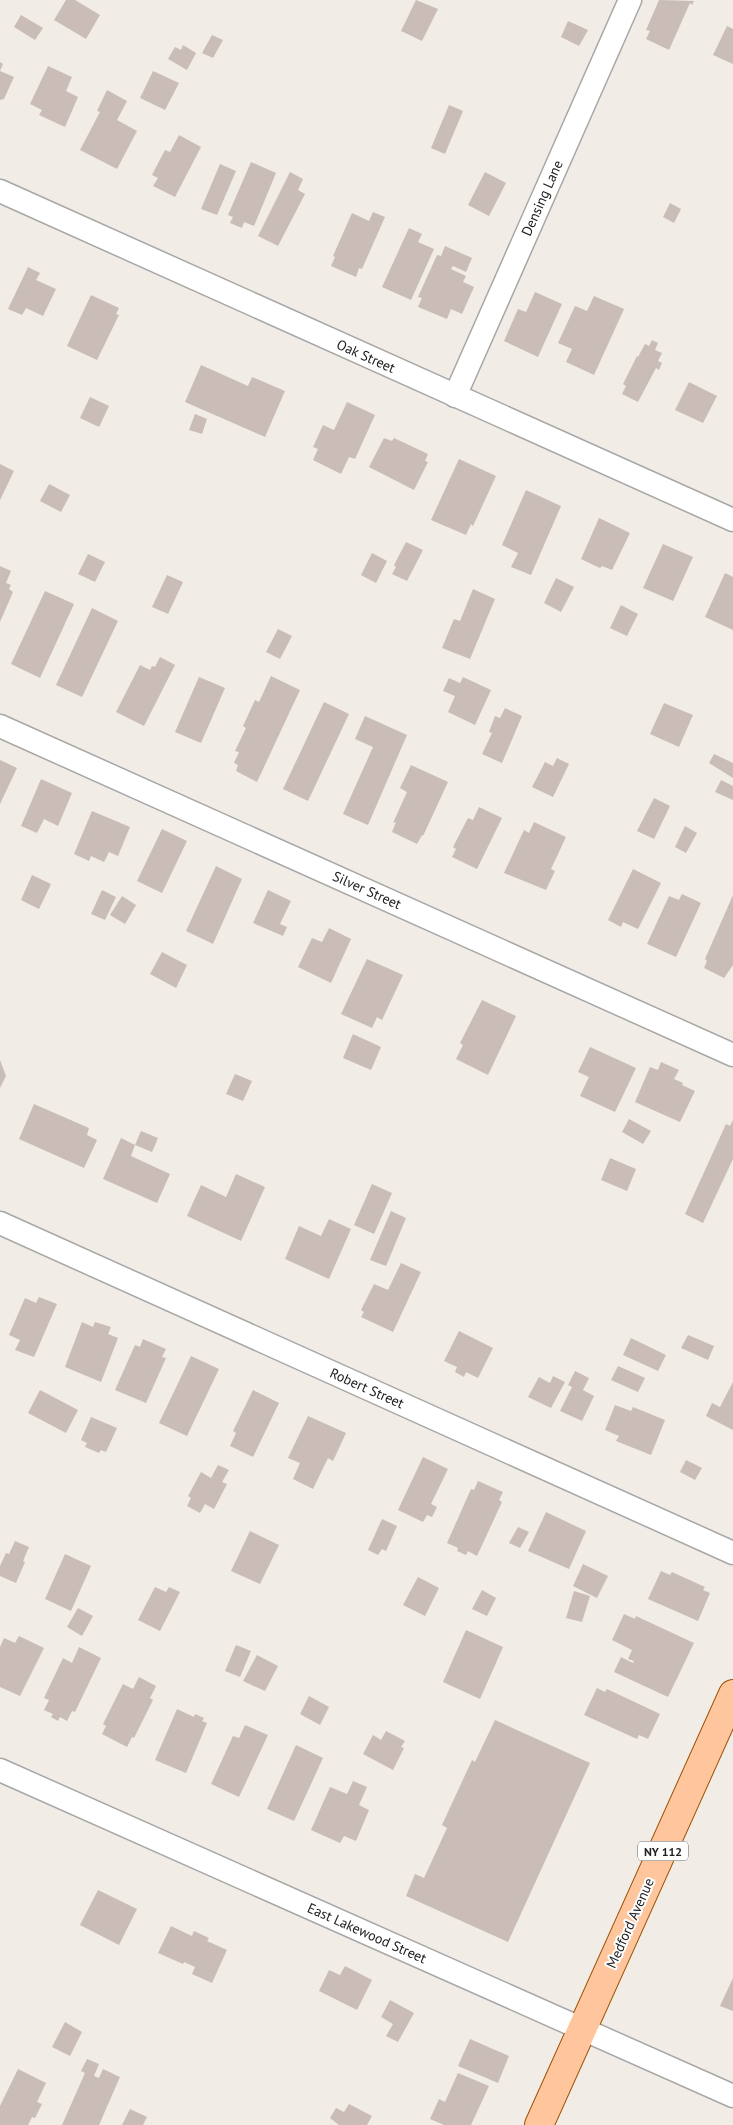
<svg xmlns="http://www.w3.org/2000/svg" width="733" height="2125" viewBox="0 0 733 2125" font-family="'PT Sans',sans-serif">
	<style>
		.building { fill: #cabdb8 }
		.lines { fill: none; stroke-linecap: round; stroke-linejoin: round }
		.street-casing { stroke: #a7a7a7; stroke-width: 25 }
		.primary-casing { stroke: #9c5100; stroke-width: 30 }
		.street { stroke: #fff; stroke-width: 22 }
		.primary { stroke: #ffc69d; stroke-width: 28 }
		.labels { text-anchor: middle; dominant-baseline: central; stroke-width: 4; stroke-linejoin: round; paint-order: stroke }
		.shield { fill: #fff; stroke: #636363; stroke-width: 1 }
		.shield-label { font-size: 12px; font-weight: bold; fill: #202020 }
		.street-label { font-size: 14px; fill: #202020; stroke: #fff }
	</style>
	<rect width="100%" height="100%" fill="#f1ece5"/>
	<g class="building">
		<polygon points="66,0 75,0 100,15 86,39 54,20"/>
		<polygon points="416,0 438,9 422,41 401,31"/>
		<polygon points="659,0 694,1 692,5 690,3 669,50 646,39 650,31 646,30"/>
		<polygon points="21,15 43,28 35,40 14,27"/>
		<polygon points="568,21 588,30 579,46 561,37"/>
		<polygon points="727,26 733,29 733,64 713,55"/>
		<polygon points="212,35 223,40 213,58 202,53"/>
		<polygon points="183,45 196,53 187,70 168,59 175,47 181,50"/>
		<polygon points="0,62 3,64 0,71 14,77 4,99 0,100"/>
		<polygon points="48,66 72,77 66,91 78,97 65,127 39,115 42,110 30,104"/>
		<polygon points="153,71 179,83 165,110 140,98"/>
		<polygon points="107,90 127,101 117,120 137,131 117,169 80,150 100,112 97,111"/>
		<polygon points="449,105 463,111 445,154 431,148"/>
		<polygon points="179,135 201,147 175,197 153,186 158,178 152,175 165,150 170,152"/>
		<polygon points="251,162 276,173 254,226 244,222 242,228 230,223 233,217 228,215"/>
		<polygon points="220,164 236,171 217,215 201,209"/>
		<polygon points="290,172 303,179 298,190 305,194 278,246 258,236"/>
		<polygon points="485,172 506,183 489,216 468,205"/>
		<polygon points="670,203 681,209 674,223 663,217"/>
		<polygon points="373,212 385,217 362,269 359,268 356,277 331,266 335,257 333,256 352,213 369,221"/>
		<polygon points="409,228 422,234 418,242 434,249 411,300 382,287"/>
		<polygon points="445,246 472,258 466,272 453,266 451,269 466,276 463,282 474,287 462,314 451,309 447,319 418,307 422,298 418,297 437,255 441,256"/>
		<polygon points="28,267 40,273 36,280 56,289 43,316 26,308 22,315 8,309"/>
		<polygon points="535,292 562,304 538,357 504,341 518,309 526,312"/>
		<polygon points="91,295 119,308 116,314 119,315 97,360 67,346"/>
		<polygon points="594,296 624,309 594,375 566,362 572,349 558,343 575,306 587,311"/>
		<polygon points="652,340 658,343 655,350 662,353 658,361 662,363 659,370 656,368 638,402 622,394 626,386 623,384 637,356 638,357 645,344 649,346"/>
		<polygon points="201,365 248,386 252,377 285,391 265,437 185,402"/>
		<polygon points="689,382 717,396 703,423 675,410"/>
		<polygon points="90,397 109,406 99,427 80,418"/>
		<polygon points="347,402 375,415 355,459 349,457 341,474 313,460 318,449 313,447 323,425 334,430"/>
		<polygon points="195,414 207,419 202,434 189,430"/>
		<polygon points="384,438 392,441 394,438 428,454 425,461 428,462 414,490 369,467"/>
		<polygon points="459,459 496,476 473,526 471,524 466,535 431,520"/>
		<polygon points="0,464 14,471 0,500"/>
		<polygon points="49,484 70,495 61,512 40,501"/>
		<polygon points="526,490 561,506 531,575 511,567 518,553 502,545"/>
		<polygon points="599,518 630,533 612,570 602,566 600,568 581,559"/>
		<polygon points="406,542 423,550 407,581 392,574 396,567 394,565"/>
		<polygon points="663,544 693,557 673,601 643,588"/>
		<polygon points="372,553 387,561 376,583 361,575"/>
		<polygon points="88,554 105,562 95,582 78,574"/>
		<polygon points="0,566 11,571 6,583 11,585 9,589 13,592 0,622"/>
		<polygon points="725,573 733,577 733,630 705,617"/>
		<polygon points="167,575 183,582 168,614 152,607"/>
		<polygon points="556,578 574,587 561,612 544,603"/>
		<polygon points="473,589 495,599 470,659 442,648 454,619 460,621"/>
		<polygon points="45,591 74,604 40,678 11,664"/>
		<polygon points="621,605 638,614 627,636 610,628"/>
		<polygon points="92,608 118,621 82,697 56,685"/>
		<polygon points="278,629 292,636 280,659 266,652"/>
		<polygon points="160,657 175,665 144,726 116,712 140,665 150,670 152,666 155,667"/>
		<polygon points="271,676 300,690 257,782 236,771 238,765 234,763 239,752 235,751 246,728 243,726 255,700 259,702"/>
		<polygon points="199,677 225,688 201,743 175,732"/>
		<polygon points="463,677 491,690 475,725 448,712 455,696 443,691 449,678 460,683"/>
		<polygon points="324,702 349,714 308,801 283,789"/>
		<polygon points="664,703 693,715 679,747 650,734"/>
		<polygon points="505,708 522,716 502,763 482,754 492,733 489,732 495,716 500,718"/>
		<polygon points="365,716 407,735 368,825 343,814 373,747 355,739"/>
		<polygon points="714,754 733,763 733,778 709,763"/>
		<polygon points="557,758 569,764 553,797 532,787 545,762 553,766"/>
		<polygon points="0,760 17,768 0,804"/>
		<polygon points="411,765 448,782 423,836 422,835 417,844 392,832 396,822 393,823 407,792 400,788"/>
		<polygon points="41,779 72,793 58,826 44,819 37,833 21,826"/>
		<polygon points="721,780 733,786 733,800 715,792"/>
		<polygon points="654,798 670,806 654,839 637,831"/>
		<polygon points="479,807 502,818 477,869 452,857 456,849 453,847 468,818 473,820"/>
		<polygon points="92,811 130,827 118,856 109,852 104,862 91,856 89,861 74,854"/>
		<polygon points="534,822 566,837 551,869 555,871 546,890 504,873 524,830 529,833"/>
		<polygon points="685,826 697,833 686,853 675,847"/>
		<polygon points="162,829 187,841 162,893 137,881"/>
		<polygon points="216,866 242,879 213,944 186,931"/>
		<polygon points="633,869 661,883 638,929 623,922 621,927 608,920"/>
		<polygon points="32,875 51,884 39,909 21,900"/>
		<polygon points="102,890 116,897 105,920 91,914"/>
		<polygon points="268,890 291,901 280,924 287,927 283,936 253,923"/>
		<polygon points="682,894 701,903 676,957 647,944 669,896 679,900"/>
		<polygon points="733,895 733,965 724,978 704,968 707,961 705,959"/>
		<polygon points="122,896 136,905 125,924 110,915"/>
		<polygon points="329,928 351,939 331,983 298,967 312,938 322,942"/>
		<polygon points="162,952 187,965 176,988 150,974"/>
		<polygon points="367,959 403,975 382,1020 377,1017 372,1028 341,1014"/>
		<polygon points="482,1000 516,1016 488,1075 456,1059 463,1045 460,1043"/>
		<polygon points="353,1034 381,1047 371,1070 343,1058"/>
		<polygon points="590,1047 636,1068 615,1112 580,1096 589,1077 578,1072"/>
		<polygon points="0,1060 6,1076 0,1088"/>
		<polygon points="661,1062 679,1070 674,1079 683,1083 682,1085 695,1091 680,1122 635,1102 650,1067 658,1070"/>
		<polygon points="235,1074 252,1081 243,1101 226,1094"/>
		<polygon points="34,1104 89,1128 87,1135 97,1140 84,1168 19,1139"/>
		<polygon points="629,1119 651,1131 643,1144 622,1132"/>
		<polygon points="733,1120 733,1159 703,1223 685,1214 726,1124 730,1126"/>
		<polygon points="141,1131 158,1138 152,1152 135,1145"/>
		<polygon points="121,1138 135,1145 131,1156 170,1174 157,1203 103,1179"/>
		<polygon points="610,1158 636,1169 627,1191 601,1180"/>
		<polygon points="236,1174 265,1187 241,1241 187,1216 201,1185 226,1197"/>
		<polygon points="372,1184 392,1193 374,1234 354,1225"/>
		<polygon points="391,1211 406,1218 386,1266 370,1260"/>
		<polygon points="329,1219 351,1229 329,1279 285,1259 299,1226 321,1236"/>
		<polygon points="401,1263 421,1272 393,1332 361,1317 364,1312 361,1310 374,1284 388,1290"/>
		<polygon points="39,1297 57,1304 34,1357 15,1350 20,1340 9,1335 25,1298 36,1303"/>
		<polygon points="82,1322 93,1327 95,1322 111,1327 108,1334 118,1338 101,1382 65,1367"/>
		<polygon points="459,1331 493,1348 478,1378 466,1372 464,1377 455,1372 457,1367 444,1361"/>
		<polygon points="688,1335 714,1346 708,1360 681,1348"/>
		<polygon points="631,1338 666,1355 658,1371 623,1355"/>
		<polygon points="143,1339 166,1349 162,1357 166,1358 146,1403 115,1390 135,1345 140,1347"/>
		<polygon points="191,1356 219,1369 187,1436 159,1423"/>
		<polygon points="618,1366 645,1378 638,1392 611,1380"/>
		<polygon points="575,1371 589,1378 583,1390 594,1396 582,1421 560,1411 572,1387 568,1385"/>
		<polygon points="553,1376 565,1382 551,1408 528,1397 539,1377 550,1383"/>
		<polygon points="733,1382 733,1430 706,1416 712,1403 720,1407"/>
		<polygon points="40,1390 78,1410 66,1433 28,1413"/>
		<polygon points="253,1390 279,1403 253,1457 230,1446 236,1433 233,1431"/>
		<polygon points="615,1405 631,1411 633,1407 665,1420 651,1455 616,1441 619,1436 605,1430"/>
		<polygon points="308,1416 346,1433 333,1461 328,1458 313,1489 293,1479 300,1463 288,1458"/>
		<polygon points="91,1417 117,1428 106,1452 101,1450 99,1453 85,1447 87,1443 81,1440"/>
		<polygon points="423,1457 448,1469 431,1504 437,1507 432,1517 427,1515 423,1522 398,1510"/>
		<polygon points="686,1460 702,1468 695,1480 680,1472"/>
		<polygon points="218,1465 229,1470 222,1482 227,1484 214,1509 205,1504 200,1513 187,1506 191,1498 188,1496 201,1472 211,1478"/>
		<polygon points="478,1481 503,1492 499,1500 502,1502 477,1556 468,1551 466,1555 457,1551 458,1548 447,1543 471,1489 474,1490"/>
		<polygon points="546,1512 586,1531 569,1569 528,1551"/>
		<polygon points="382,1519 397,1526 386,1551 382,1549 378,1555 368,1550"/>
		<polygon points="518,1527 529,1532 520,1548 509,1543"/>
		<polygon points="250,1531 279,1545 260,1584 231,1571"/>
		<polygon points="15,1541 29,1547 23,1561 25,1562 16,1583 0,1576 0,1566 6,1553 9,1554"/>
		<polygon points="65,1554 91,1566 71,1611 45,1599"/>
		<polygon points="583,1564 608,1576 597,1598 573,1586"/>
		<polygon points="661,1571 670,1575 672,1572 705,1587 703,1590 710,1593 698,1621 648,1599"/>
		<polygon points="418,1577 439,1588 425,1616 403,1605"/>
		<polygon points="155,1587 166,1592 169,1587 180,1592 160,1631 138,1620"/>
		<polygon points="482,1590 496,1598 487,1616 472,1609"/>
		<polygon points="574,1591 590,1596 582,1622 566,1618"/>
		<polygon points="78,1608 93,1616 82,1636 67,1627"/>
		<polygon points="624,1614 635,1619 636,1616 694,1643 668,1697 614,1672 621,1657 633,1663 634,1661 628,1659 632,1650 612,1640"/>
		<polygon points="466,1630 503,1647 480,1699 443,1682"/>
		<polygon points="19,1636 44,1648 20,1696 0,1687 0,1647 4,1638 15,1643"/>
		<polygon points="236,1645 251,1651 240,1677 225,1671"/>
		<polygon points="79,1647 101,1658 75,1712 72,1711 67,1721 60,1717 58,1721 51,1717 53,1714 44,1710 49,1700 44,1698 63,1658 72,1663"/>
		<polygon points="257,1655 278,1666 265,1691 243,1681"/>
		<polygon points="139,1677 156,1686 150,1698 153,1700 134,1738 132,1737 127,1747 102,1734 106,1726 103,1724 123,1684 133,1689"/>
		<polygon points="597,1688 605,1692 607,1689 660,1714 648,1739 639,1735 637,1739 584,1715"/>
		<polygon points="309,1696 329,1707 320,1725 300,1714"/>
		<polygon points="177,1709 194,1717 195,1714 204,1718 202,1721 207,1723 186,1773 155,1760"/>
		<polygon points="495,1720 590,1763 508,1942 406,1896 415,1874 424,1878 447,1828 442,1825 472,1760 475,1762"/>
		<polygon points="245,1725 268,1735 239,1797 211,1784 233,1736 239,1738"/>
		<polygon points="386,1731 405,1741 401,1747 404,1748 393,1770 363,1754 373,1735 381,1740"/>
		<polygon points="296,1745 323,1758 294,1821 267,1809"/>
		<polygon points="353,1781 367,1787 359,1805 369,1810 356,1841 344,1836 340,1843 311,1830 330,1787 347,1794"/>
		<polygon points="98,1890 137,1909 119,1945 80,1925"/>
		<polygon points="171,1926 192,1936 194,1931 209,1938 207,1941 227,1950 212,1983 192,1974 195,1967 184,1962 183,1964 158,1953"/>
		<polygon points="345,1966 372,1980 357,2010 319,1991 329,1970 340,1975"/>
		<polygon points="733,1978 733,2011 720,2006"/>
		<polygon points="390,2000 414,2013 398,2042 386,2036 393,2024 381,2017"/>
		<polygon points="65,2022 82,2032 70,2056 52,2047"/>
		<polygon points="470,2039 509,2056 498,2083 458,2066"/>
		<polygon points="87,2059 99,2064 94,2076 99,2078 103,2069 120,2077 99,2125 62,2125 85,2073 81,2071"/>
		<polygon points="18,2069 46,2083 37,2102 42,2104 35,2118 32,2117 28,2125 0,2125 0,2106"/>
		<polygon points="458,2073 489,2086 471,2125 444,2125 430,2119 439,2099 445,2102"/>
		<polygon points="349,2104 372,2116 367,2125 339,2125 330,2118 336,2108 344,2112"/>
		<polygon points="130,2109 147,2117 143,2125 122,2125"/>
	</g>
	<g class="lines">
		<defs>
			<g id="street">
				<polyline points="0,191 733,520"/>
				<polyline points="455,396 630,0"/>
				<polyline points="0,726 733,1055"/>
				<polyline points="0,1223 733,1553"/>
				<polyline points="0,1770 733,2096"/>
			</g>
			<polyline id="primary" points="539,2125 733,1694"/>
		</defs>
		<use href="#street" class="street-casing"/>
		<use href="#primary" class="primary-casing"/>
		<use href="#street" class="street"/>
		<use href="#primary" class="primary"/>
	</g>
	<g class="labels">
		<rect class="shield" x="638" y="1841.5" width="50" height="19" rx="4"/>
		<g class="shield-label">
			<text x="663" y="1851">NY 112</text>
		</g>
		<g class="street-label">
			<text transform="translate(542 198) rotate(-66)">Densing Lane</text>
			<text transform="translate(366 356) rotate(24)">Oak Street</text>
			<text transform="translate(367 890) rotate(24)">Silver Street</text>
			<text transform="translate(367 1388) rotate(24)">Robert Street</text>
			<text transform="translate(630 1923) rotate(-66)">Medford Avenue</text>
			<text transform="translate(367 1933) rotate(24)">East Lakewood Street</text>
		</g>
	</g>
</svg>
